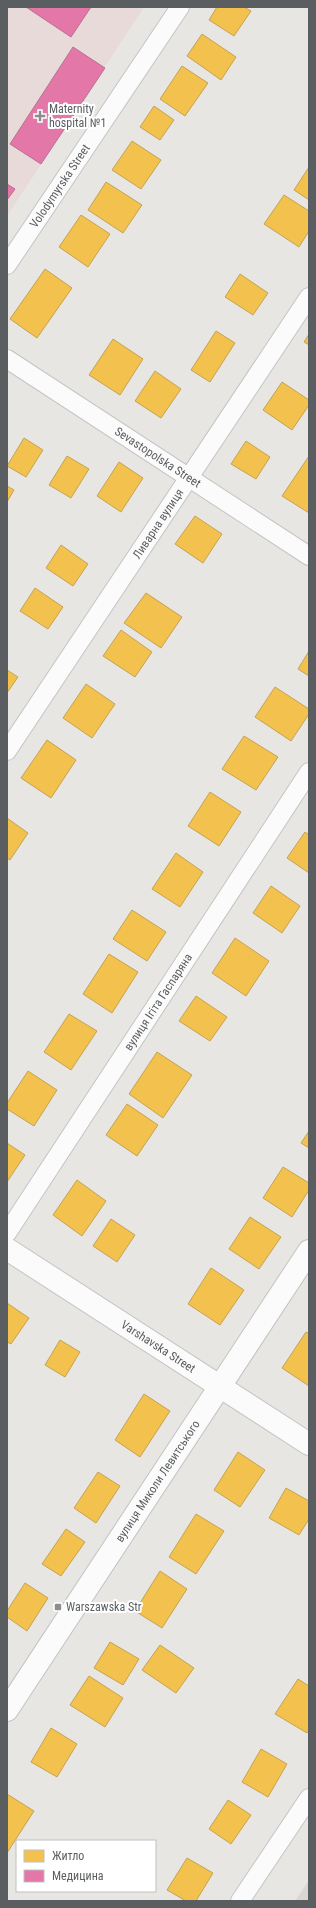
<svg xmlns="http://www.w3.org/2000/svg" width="316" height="1908" viewBox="0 0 316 1908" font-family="'Roboto Condensed',sans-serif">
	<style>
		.education { fill: #dad6d3 }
		.medical { fill: #e7dad9 }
		.homes { fill: #f2c14e; stroke: #c4a353 }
		.health { fill: #e377a8; stroke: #ba7092 }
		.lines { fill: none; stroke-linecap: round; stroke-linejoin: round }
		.minor-casing { stroke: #c4c4c4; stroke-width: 20 }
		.tertiary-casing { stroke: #c4c4c4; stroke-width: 24 }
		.secondary-casing { stroke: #c2c3c3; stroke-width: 24 }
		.minor { stroke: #fcfbfb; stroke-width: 18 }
		.tertiary { stroke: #fcfbfb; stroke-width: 22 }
		.secondary { stroke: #fcfbfb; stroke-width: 22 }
		.poi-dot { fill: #8c8e8e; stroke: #fff; stroke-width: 1.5 }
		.labels { text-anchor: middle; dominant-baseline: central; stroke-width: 4; stroke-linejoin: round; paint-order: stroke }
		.poi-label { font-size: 12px; fill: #5a5e60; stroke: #fff; text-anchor: start }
		.street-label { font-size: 12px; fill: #5a5e60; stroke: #fff }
	</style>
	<rect width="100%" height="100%" fill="#e8e6e3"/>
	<polygon class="education" points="309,1880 309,1901 295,1901"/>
	<polygon class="medical" points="7,7 144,7 7,216"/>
	<g class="homes">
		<polygon points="217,7 244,7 251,11 234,36 209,20"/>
		<polygon points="202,34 236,57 221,80 187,56"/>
		<polygon points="182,66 208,83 185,116 160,99"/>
		<polygon points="154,106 174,120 160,140 140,127"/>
		<polygon points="132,141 161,160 141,189 112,170"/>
		<polygon points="309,167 309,200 294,190"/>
		<polygon points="106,182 142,205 123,233 88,210"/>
		<polygon points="284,195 309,211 309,231 299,247 264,224"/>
		<polygon points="81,215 110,234 88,267 59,247"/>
		<polygon points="45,269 72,288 37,338 10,319"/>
		<polygon points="240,274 268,293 253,315 225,297"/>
		<polygon points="216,331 235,343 210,382 191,370"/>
		<polygon points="309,334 309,345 304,342"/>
		<polygon points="113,339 143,359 120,395 89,375"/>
		<polygon points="155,371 181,389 161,418 135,401"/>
		<polygon points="282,382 309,400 309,405 292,430 263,410"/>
		<polygon points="24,438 43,450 26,477 7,466"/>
		<polygon points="246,441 270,457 256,479 231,464"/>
		<polygon points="67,456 89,469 71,498 49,485"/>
		<polygon points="309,456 309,513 282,496"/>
		<polygon points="119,462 143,478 121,512 97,496"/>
		<polygon points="7,486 14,490 7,502"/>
		<polygon points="195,516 222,534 203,563 175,544"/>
		<polygon points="61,545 88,564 73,586 46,568"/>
		<polygon points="35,588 63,607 48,629 20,611"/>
		<polygon points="146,593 182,617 161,648 124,623"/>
		<polygon points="121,630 152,652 135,677 103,656"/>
		<polygon points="309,651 309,676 298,669"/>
		<polygon points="7,670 18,677 7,693"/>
		<polygon points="86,684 115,704 92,738 63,718"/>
		<polygon points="275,687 309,709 309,714 291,741 255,717"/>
		<polygon points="244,736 278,757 256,790 222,769"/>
		<polygon points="47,740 76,760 51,798 21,778"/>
		<polygon points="210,792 241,812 219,846 188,826"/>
		<polygon points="7,818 28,833 10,860 7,858"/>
		<polygon points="305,832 309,835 309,873 287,858"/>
		<polygon points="176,853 203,872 180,907 152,889"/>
		<polygon points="271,886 300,906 282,933 253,913"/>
		<polygon points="132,910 166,932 147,961 113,939"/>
		<polygon points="235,938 269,961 246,996 212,973"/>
		<polygon points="109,954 138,972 112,1013 83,994"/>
		<polygon points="196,996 227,1017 210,1041 179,1021"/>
		<polygon points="69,1014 97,1031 71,1070 44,1052"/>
		<polygon points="157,1052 192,1075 163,1118 129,1094"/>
		<polygon points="28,1071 57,1090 34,1126 7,1109 7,1103"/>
		<polygon points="127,1104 158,1125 137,1156 106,1135"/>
		<polygon points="309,1131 309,1148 301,1143"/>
		<polygon points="7,1143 25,1155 7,1182"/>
		<polygon points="283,1167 309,1183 309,1190 292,1217 263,1198"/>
		<polygon points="77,1180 106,1201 82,1236 53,1215"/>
		<polygon points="250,1217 281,1237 259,1269 229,1249"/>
		<polygon points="111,1219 135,1235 117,1262 93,1246"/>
		<polygon points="211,1268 244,1290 220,1325 188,1304"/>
		<polygon points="7,1303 29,1318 11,1344 7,1342"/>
		<polygon points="306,1332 309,1334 309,1386 282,1368"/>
		<polygon points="60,1340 80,1352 65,1377 45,1365"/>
		<polygon points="144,1394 170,1411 140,1457 115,1440"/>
		<polygon points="238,1452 265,1470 240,1507 214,1490"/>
		<polygon points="98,1472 120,1486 96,1523 74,1508"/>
		<polygon points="286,1488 309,1501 309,1519 299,1535 269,1518"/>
		<polygon points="196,1514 224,1531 196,1574 169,1557"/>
		<polygon points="66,1529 85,1542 61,1576 42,1564"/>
		<polygon points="160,1571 187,1589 162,1628 135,1611"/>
		<polygon points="25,1583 48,1598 27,1631 7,1617 7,1611"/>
		<polygon points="110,1642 139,1659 123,1685 94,1668"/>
		<polygon points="160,1645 194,1668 176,1693 142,1670"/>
		<polygon points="89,1676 123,1698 105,1727 70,1705"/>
		<polygon points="298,1679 309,1686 309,1730 307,1733 275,1714"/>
		<polygon points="51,1728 77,1744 57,1777 31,1762"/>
		<polygon points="261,1749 287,1764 268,1797 242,1782"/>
		<polygon points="7,1794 34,1811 7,1853"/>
		<polygon points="228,1800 251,1815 231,1844 209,1829"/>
		<polygon points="187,1858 213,1873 196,1901 186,1901 167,1890"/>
	</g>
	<g class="health">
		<polygon points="26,7 91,7 71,37"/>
		<polygon points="73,47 105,68 41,164 10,144"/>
		<polygon points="7,184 15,189 7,200"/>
	</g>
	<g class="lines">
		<defs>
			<g id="minor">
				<path id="s1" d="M 7,265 L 180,7"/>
				<path id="s2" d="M 7,359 L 309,556"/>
				<path id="s3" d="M 7,751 L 309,297"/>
				<path id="s4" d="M 7,1233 L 309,772"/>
				<polyline points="240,1901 309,1798"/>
			</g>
			<g id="tertiary">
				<path id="s5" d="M 7,1249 L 309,1444"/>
			</g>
			<g id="secondary">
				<path id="s6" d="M 7,1710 L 309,1251"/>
			</g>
		</defs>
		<use href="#minor" class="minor-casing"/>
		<use href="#tertiary" class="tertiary-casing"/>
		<use href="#secondary" class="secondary-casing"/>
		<use href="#minor" class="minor"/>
		<use href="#tertiary" class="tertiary"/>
		<use href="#secondary" class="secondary"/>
	</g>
	<g class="poi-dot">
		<path d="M38 110h4v4h4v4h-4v4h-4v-4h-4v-4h4z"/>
		<rect x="54" y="1603" width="8" height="8" rx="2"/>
	</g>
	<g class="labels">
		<g class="poi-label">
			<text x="49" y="109">Maternity<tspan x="49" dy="14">hospital №1</tspan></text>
			<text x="66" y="1607">Warszawska Str</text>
		</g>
		<g class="street-label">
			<text stroke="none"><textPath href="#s1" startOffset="95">Volodymyrska Street</textPath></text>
			<text stroke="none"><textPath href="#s2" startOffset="180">Sevastopolska Street</textPath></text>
			<text stroke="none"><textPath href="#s3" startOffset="273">Ливарна вулиця</textPath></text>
			<text stroke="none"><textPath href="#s4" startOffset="276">вулиця Ігіта Гаспаряна</textPath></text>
			<text stroke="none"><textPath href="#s5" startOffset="180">Varshavska Street</textPath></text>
			<text stroke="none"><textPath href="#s6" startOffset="274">вулиця Миколи Левитського</textPath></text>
		</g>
	</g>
	<rect width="316" height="1908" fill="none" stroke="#5a5e60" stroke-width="16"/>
	<rect x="16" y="1840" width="140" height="52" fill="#ffffff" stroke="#bdbfbf"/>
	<rect x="24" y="1850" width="20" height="12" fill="#f2c14e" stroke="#bdbfbf"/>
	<text x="52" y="1860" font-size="12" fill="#5a5e60">Житло</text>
	<rect x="24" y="1870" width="20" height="12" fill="#e377a8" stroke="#bdbfbf"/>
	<text x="52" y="1880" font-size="12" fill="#5a5e60">Медицина</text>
</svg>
